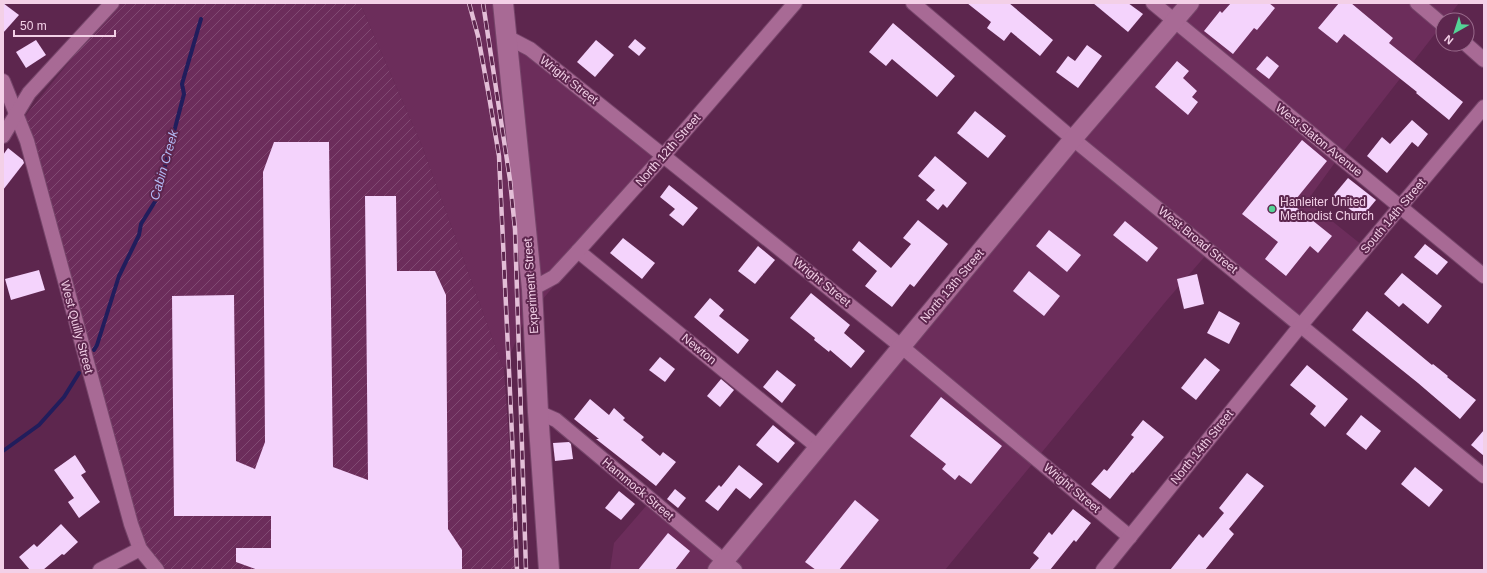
<svg xmlns="http://www.w3.org/2000/svg" width="1487" height="573" viewBox="0 0 1487 573" font-family="Arial,sans-serif">
	<style>
		.built { fill: #6c2d5b }
		.industrial { fill: url(#industrial-furrows) }
		.lines { fill: none; stroke-linecap: round; stroke-linejoin: round }
		.stream { stroke: #211d5c; stroke-width: 4 }
		.building { fill: #f4d3fc }
		.minor-casing { stroke: #76456a; stroke-width: 16 }
		.tertiary-casing { stroke: #76456a; stroke-width: 20 }
		.secondary-casing { stroke: #76456a; stroke-width: 22 }
		.minor { stroke: #a86a95; stroke-width: 14 }
		.tertiary { stroke: #a86a95; stroke-width: 18 }
		.secondary { stroke: #a86a95; stroke-width: 20 }
		.rail-casing { stroke: #e3bed7; stroke-width: 4.5 }
		.rail { stroke: #5d264e; stroke-width: 3; stroke-dasharray: 9; stroke-linecap: butt }
		.poi-dot { fill: #54d396; stroke: #5d264e; stroke-width: 1.5 }
		.labels { text-anchor: middle; dominant-baseline: central; stroke-width: 4; stroke-linejoin: round; paint-order: stroke }
		.street-label { font-size: 12px; fill: #f3d0e7; stroke: #5d264e }
		.poi-label { font-size: 12px; fill: #f3d0e7; stroke: #5d264e; text-anchor: start }
		.water-label { font-size: 13px; font-style: italic; fill: #b5bcf7; stroke: #5d264e }
	</style>
	<defs>
		<pattern id="industrial-furrows" width="10" height="10" patternUnits="userSpaceOnUse"><rect width="10" height="10" fill="#6c2d5b"/><path d="M-1 1l2-2M0 10L10 0M9 11l2-2" fill="none" stroke="#814a73"/></pattern>
	</defs>
	<rect width="100%" height="100%" fill="#5d264e"/>
	<g class="built">
		<polygon points="360,3 505,3 506,26 666,155 524,321 504,370 422,146"/>
		<polygon points="1159,3 1459,3 1339,157 1307,201 1367,249 1306,325 1213,247 1167,300 945,570 610,570 614,543 653,498 727,556 1178,19"/>
	</g>
	<polygon class="industrial" points="117,3 360,3 422,146 504,370 518,570 164,570 143,552 22,120"/>
	<g class="lines">
		<g class="stream">
			<polyline points="94,350 97,345 119,276 139,235 141,224 156,200 184,94 182,84 201,19"/>
			<polyline points="3,451 39,425 64,397 79,373"/>
		</g>
	</g>
	<g class="building">
		<polygon points="3,3 19,15 3,33"/>
		<polygon points="967,3 1009,3 1053,40 1040,56 1011,32 1004,41 987,28 991,22"/>
		<polygon points="1093,3 1128,3 1143,14 1128,32"/>
		<polygon points="1231,3 1269,3 1275,8 1257,30 1254,28 1233,54 1204,31 1220,11 1222,13"/>
		<polygon points="1339,3 1351,3 1393,38 1389,43 1463,102 1449,120 1416,93 1417,92 1344,34 1337,43 1318,28"/>
		<polygon points="893,23 955,76 937,97 892,59 886,66 869,52"/>
		<polygon points="635,39 646,48 639,56 628,47"/>
		<polygon points="36,40 46,55 26,68 16,52"/>
		<polygon points="596,40 614,55 595,77 577,62"/>
		<polygon points="1087,45 1102,56 1078,88 1056,72 1068,56 1075,61"/>
		<polygon points="1267,56 1279,66 1269,79 1256,69"/>
		<polygon points="1177,61 1189,71 1183,78 1197,91 1192,97 1198,102 1188,115 1155,87"/>
		<polygon points="975,111 1006,136 988,158 957,133"/>
		<polygon points="1412,120 1428,134 1418,147 1412,142 1387,173 1367,156 1382,137 1390,144"/>
		<polygon points="1302,140 1327,161 1292,204 1332,236 1318,253 1310,246 1286,276 1265,259 1278,242 1242,214"/>
		<polygon points="274,142 329,142 333,467 368,480 365,196 396,196 397,271 435,271 446,295 448,529 462,550 462,570 258,570 236,562 236,548 271,548 271,516 174,516 172,296 234,295 236,461 255,469 265,442 263,172"/>
		<polygon points="8,148 23,160 24,163 3,190 3,155"/>
		<polygon points="935,156 967,183 947,208 943,204 938,210 926,200 935,190 918,176"/>
		<polygon points="1348,178 1376,200 1361,218 1333,196"/>
		<polygon points="669,185 698,208 683,226 669,215 675,209 660,197"/>
		<polygon points="918,220 948,244 914,287 910,284 892,307 865,286 877,271 852,250 859,241 891,268 911,244 903,238"/>
		<polygon points="1125,221 1158,248 1147,262 1113,235"/>
		<polygon points="1049,230 1081,255 1067,272 1036,246"/>
		<polygon points="623,238 655,263 642,279 610,253"/>
		<polygon points="1425,244 1448,262 1437,275 1414,257"/>
		<polygon points="758,246 775,260 755,284 738,271"/>
		<polygon points="39,270 45,290 11,300 5,279"/>
		<polygon points="1029,271 1060,296 1044,316 1013,291"/>
		<polygon points="1402,273 1442,306 1428,324 1403,303 1399,307 1384,294"/>
		<polygon points="1197,274 1204,304 1184,309 1177,279"/>
		<polygon points="811,293 850,325 844,333 865,351 851,368 830,350 829,352 814,340 815,338 790,318"/>
		<polygon points="710,298 724,310 719,316 749,340 738,354 694,317"/>
		<polygon points="1219,311 1240,323 1229,344 1207,333"/>
		<polygon points="1367,311 1432,365 1433,364 1448,376 1447,377 1476,400 1460,419 1418,383 1352,330"/>
		<polygon points="660,357 675,369 665,382 649,370"/>
		<polygon points="1205,358 1220,370 1196,400 1181,388"/>
		<polygon points="1307,365 1348,399 1325,427 1310,414 1316,406 1290,385"/>
		<polygon points="777,370 796,385 782,403 763,387"/>
		<polygon points="721,379 734,390 720,407 707,396"/>
		<polygon points="941,397 1002,446 971,484 959,475 955,480 942,469 946,464 910,436"/>
		<polygon points="590,399 609,415 614,408 625,418 623,420 644,437 641,440 660,456 663,452 676,462 656,486 596,439 599,439 574,419"/>
		<polygon points="1361,415 1381,431 1366,450 1346,434"/>
		<polygon points="1143,420 1164,437 1133,473 1132,472 1110,499 1091,484 1104,469 1107,471 1134,437 1131,435"/>
		<polygon points="773,425 795,443 778,463 756,445"/>
		<polygon points="1484,430 1484,456 1471,445"/>
		<polygon points="569,442 571,444 573,459 555,461 553,443"/>
		<polygon points="75,455 86,472 81,475 100,502 79,518 68,502 74,498 54,470"/>
		<polygon points="739,465 763,484 750,499 736,488 718,511 705,501 719,485 721,487"/>
		<polygon points="1415,467 1443,490 1429,507 1401,484"/>
		<polygon points="1247,473 1264,486 1229,529 1234,534 1205,570 1170,570 1199,534 1203,538 1224,513 1219,508"/>
		<polygon points="675,489 686,498 678,508 667,499"/>
		<polygon points="619,491 635,504 621,520 605,508"/>
		<polygon points="855,500 879,520 839,570 816,570 805,562"/>
		<polygon points="1073,509 1091,523 1076,542 1074,540 1050,570 1029,570 1039,558 1033,553 1049,532 1052,535"/>
		<polygon points="61,524 78,542 64,555 62,554 43,570 30,570 19,557 34,544 37,547"/>
		<polygon points="668,533 690,551 675,570 638,570"/>
	</g>
	<g class="lines">
		<defs>
			<g id="minor">
				<polyline points="913,3 1073,139 1484,476"/>
				<polyline points="1153,3 1484,276"/>
				<polyline points="1417,3 1443,25"/>
				<polyline points="507,37 530,49 902,347 1130,537"/>
				<polyline points="1466,44 1484,60"/>
				<polyline points="3,81 27,141 131,524 140,549 157,570"/>
				<polyline points="3,136 29,93 112,3"/>
				<polyline points="578,251 819,448"/>
				<polyline points="532,289 554,277 578,251 664,155 795,3"/>
				<polyline points="538,412 556,420 735,570"/>
				<polyline points="100,570 140,549"/>
				<polyline points="1103,570 1301,325 1484,107"/>
			</g>
			<polyline id="tertiary" points="717,570 1073,139 1190,3"/>
			<polyline id="secondary" points="503,3 532,289 538,412 549,570"/>
		</defs>
		<use href="#minor" class="minor-casing"/>
		<use href="#tertiary" class="tertiary-casing"/>
		<use href="#secondary" class="secondary-casing"/>
		<use href="#minor" class="minor"/>
		<use href="#tertiary" class="tertiary"/>
		<use href="#secondary" class="secondary"/>
		<defs>
			<g id="rail">
				<polyline points="469,3 478,36 489,96 499,156 512,435 517,570"/>
				<polyline points="483,3 510,180 515,229 526,570"/>
			</g>
		</defs>
		<use href="#rail" class="rail-casing"/>
		<use href="#rail" class="rail"/>
	</g>
	<circle class="poi-dot" cx="1272" cy="209" r="4"/>
	<g class="labels">
		<g class="street-label">
			<text transform="translate(569 80) rotate(38)">Wright Street</text>
			<text transform="translate(1319 140) rotate(39)">West Slaton Avenue</text>
			<text transform="translate(668 150) rotate(-49)">North 12th Street</text>
			<text transform="translate(1393 216) rotate(-50)">South 14th Street</text>
			<text transform="translate(1198 240) rotate(39)">West Broad Street</text>
			<text transform="translate(822 282) rotate(39)">Wright Street</text>
			<text transform="translate(531 286) rotate(-94)">Experiment Street</text>
			<text transform="translate(952 286) rotate(-50)">North 13th Street</text>
			<text transform="translate(77 327) rotate(75)">West Quilly Street</text>
			<text transform="translate(699 349) rotate(39)">Newton</text>
			<text transform="translate(1202 447) rotate(-51)">North 14th Street</text>
			<text transform="translate(1072 488) rotate(40)">Wright Street</text>
			<text transform="translate(638 489) rotate(40)">Hammock Street</text>
		</g>
		<g class="poi-label">
			<text x="1280" y="202">Hanleiter United<tspan x="1280" dy="14">Methodist Church</tspan></text>
		</g>
		<g class="water-label">
			<text transform="translate(164 165) rotate(-74)">Cabin Creek</text>
		</g>
	</g>
	<rect width="1487" height="573" fill="none" stroke="#f3d0e7" stroke-width="8"/>
	<g transform="translate(1455 32) rotate(219)"><circle r="19" fill="#5d264e" stroke="#996a8b"/>
	<path d="M0-3L7 15L0 10L-7 15Z" fill="#54d396"/>
	<text y="-6" font-size="11" font-weight="bold" text-anchor="middle" fill="#f3d0e7">N</text>
	</g>
	<path d="M14 30v6h101v-6" fill="none" stroke="#f3d0e7" stroke-width="2"/>
	<text x="20" y="30" font-size="12" fill="#f3d0e7" stroke="#5d264e" stroke-width="3" paint-order="stroke">50 m</text>
</svg>
